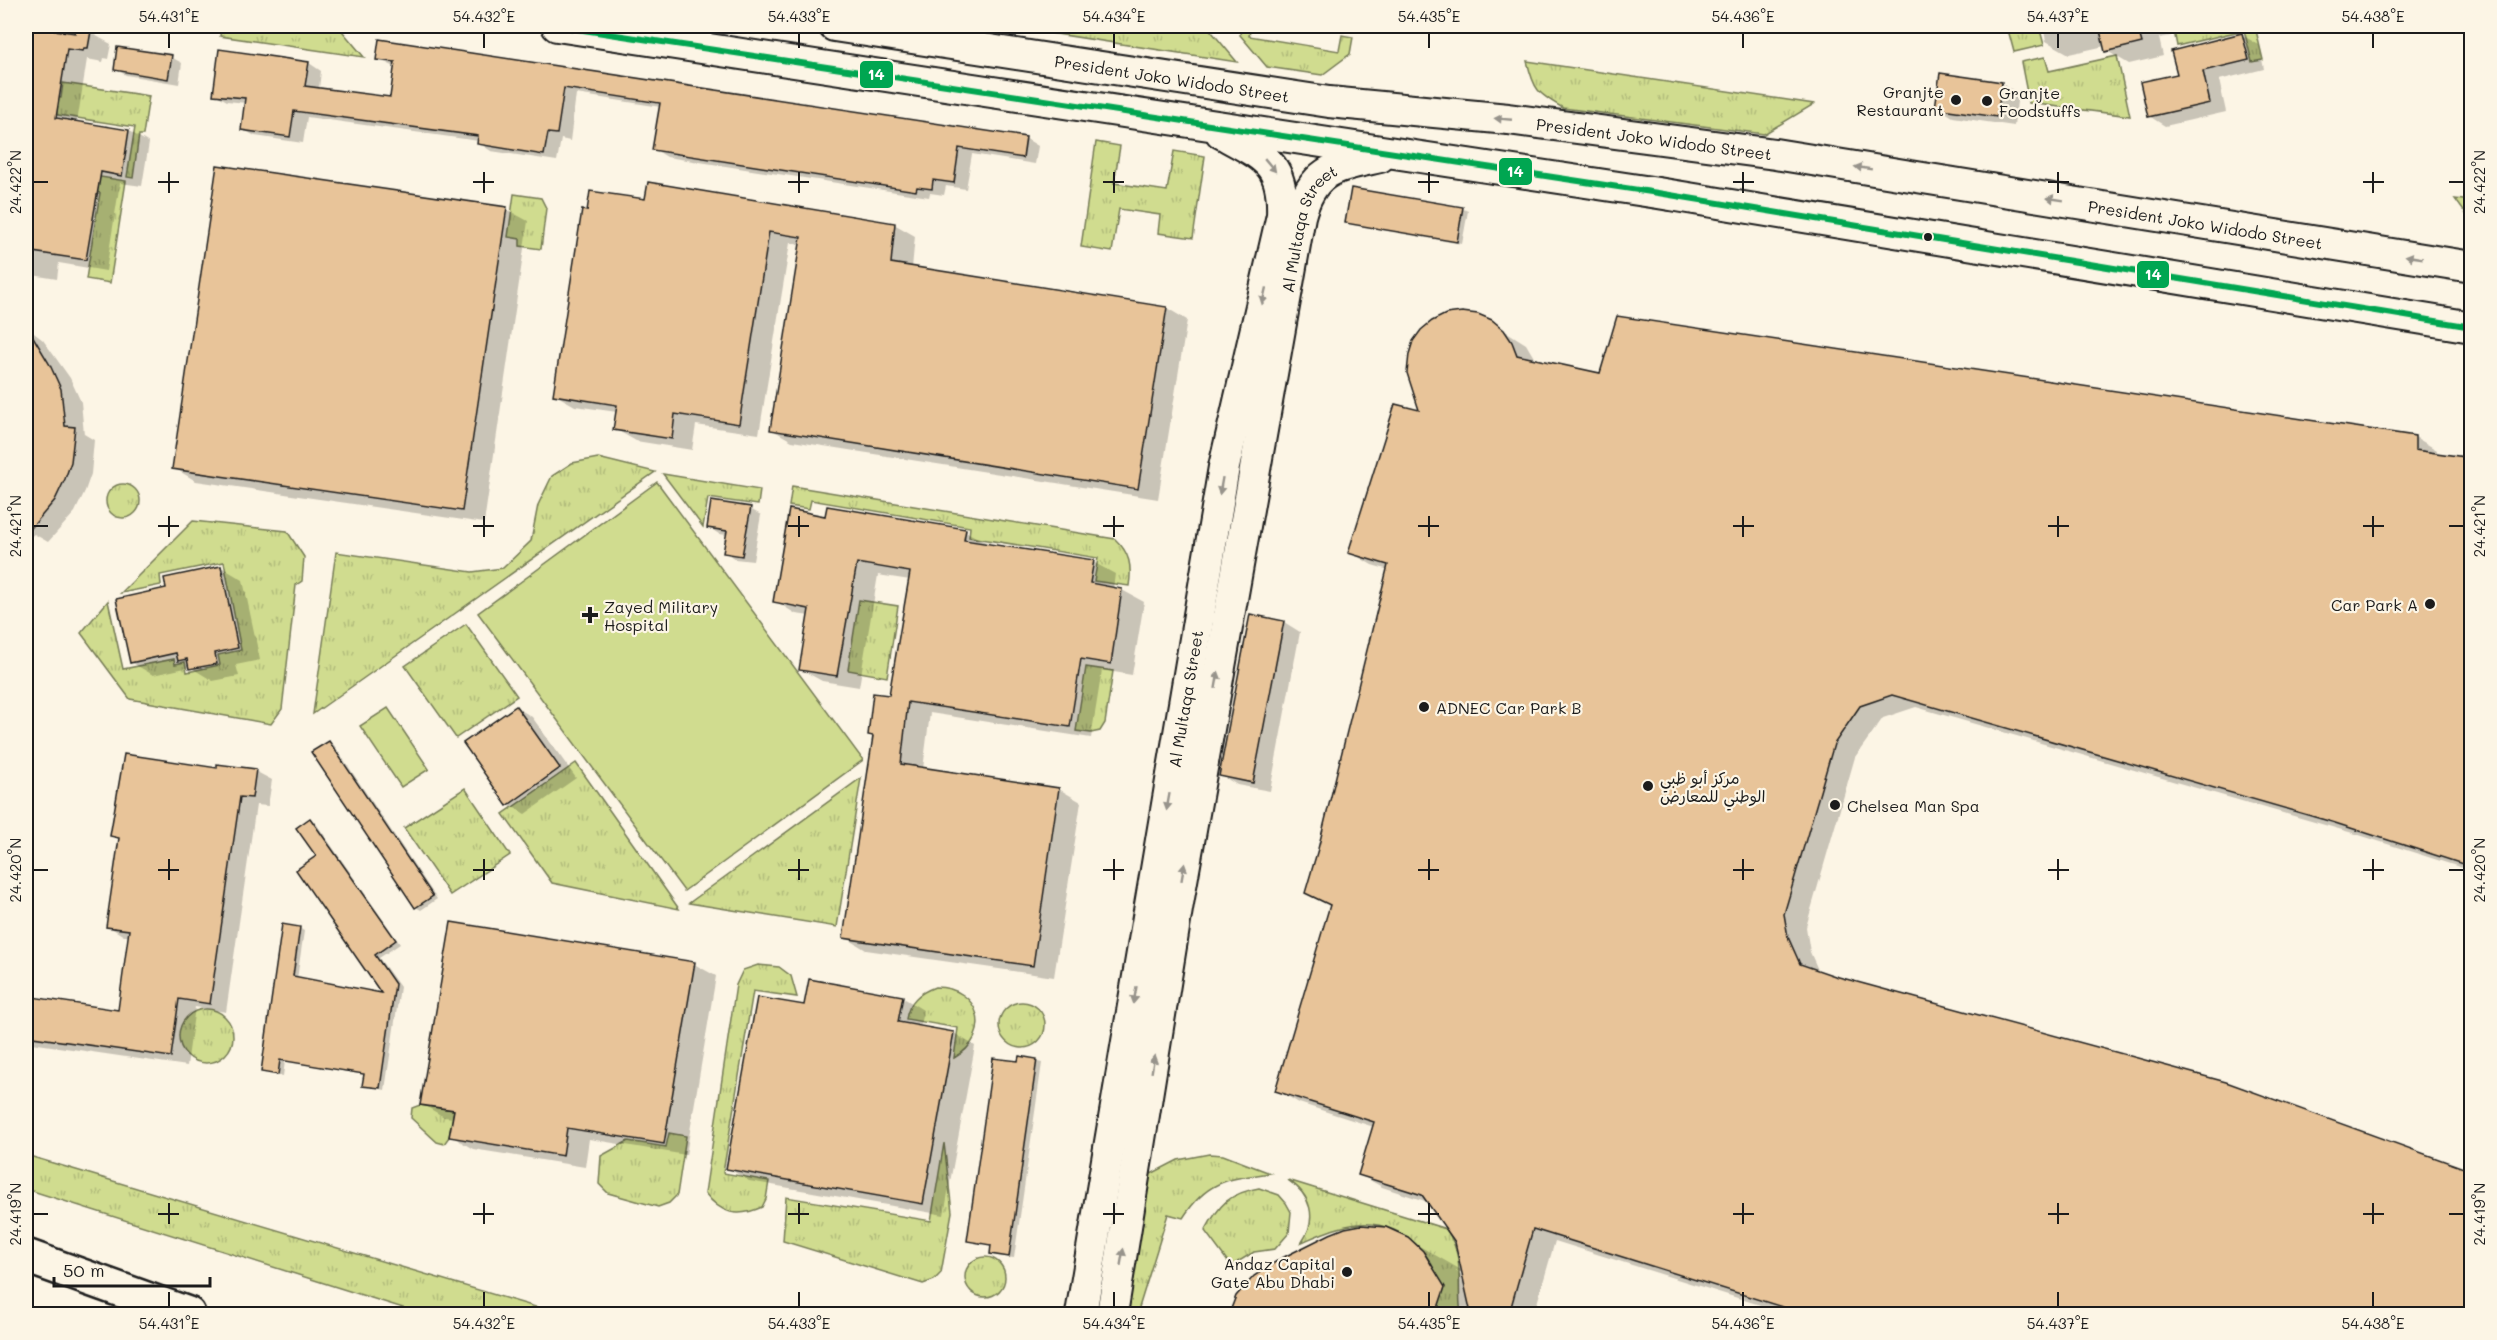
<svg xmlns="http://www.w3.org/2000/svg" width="2497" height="1340" viewBox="0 0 2497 1340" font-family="Mali,'Playpen Sans Arabic',sans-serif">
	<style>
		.grass { fill: url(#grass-tufts); stroke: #767c56; stroke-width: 1.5 }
		.green { fill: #d0dc8f; stroke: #767c56; stroke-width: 1.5 }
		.shadow { fill: #0003; fill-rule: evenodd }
		.building { fill: #e8c499; stroke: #1c1c1c; stroke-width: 1.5 }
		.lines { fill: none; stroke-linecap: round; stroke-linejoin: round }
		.tertiary-casing { stroke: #1c1c1c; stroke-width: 34 }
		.trunk-casing { stroke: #1c1c1c; stroke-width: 38 }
		.tertiary { stroke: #fcf5e5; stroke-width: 30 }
		.trunk { stroke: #fcf5e5; stroke-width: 33 }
		.bus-1-casing { stroke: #fcf5e5; stroke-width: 10 }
		.bus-1 { stroke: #00a651; stroke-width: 6 }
		.oneway { fill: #97938b }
		.ticks { fill: none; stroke: #1c1c1c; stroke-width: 2 }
		.poi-dot { fill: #1c1c1c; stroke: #fcf5e5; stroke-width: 2 }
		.labels { text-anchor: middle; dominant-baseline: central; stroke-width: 4.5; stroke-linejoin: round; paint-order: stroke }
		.street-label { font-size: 16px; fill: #1c1c1c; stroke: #fcf5e5 }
		.poi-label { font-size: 16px; fill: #1c1c1c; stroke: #fcf5e5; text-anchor: start }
		.line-badge { stroke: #fcf5e5; stroke-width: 2 }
		.badge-label { font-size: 16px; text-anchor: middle; font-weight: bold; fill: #fff }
		.neatline { fill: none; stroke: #1c1c1c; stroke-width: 2 }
		.ticks-label { font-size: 15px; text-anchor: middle; fill: #1c1c1c }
	</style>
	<defs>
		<pattern id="grass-tufts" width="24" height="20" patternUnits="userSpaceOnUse" patternTransform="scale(1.5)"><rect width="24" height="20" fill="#d0dc8f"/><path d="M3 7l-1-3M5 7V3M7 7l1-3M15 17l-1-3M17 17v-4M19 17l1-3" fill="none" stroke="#b2bc7b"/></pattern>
	</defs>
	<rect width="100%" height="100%" fill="#fcf5e5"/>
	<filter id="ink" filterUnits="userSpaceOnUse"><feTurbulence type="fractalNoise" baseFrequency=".0167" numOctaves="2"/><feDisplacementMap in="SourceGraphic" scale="12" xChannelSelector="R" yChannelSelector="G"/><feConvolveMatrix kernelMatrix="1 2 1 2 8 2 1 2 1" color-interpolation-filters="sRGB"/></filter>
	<g filter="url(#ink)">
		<g class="grass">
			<polygon points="221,26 338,26 364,57 220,36"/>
			<polygon points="1005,26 1207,26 1237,62"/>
			<polygon points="1241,26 1251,26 1249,36 1339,51 1342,35 1353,37 1350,54 1322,75 1267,67 1240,35"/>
			<polygon points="2007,26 2039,26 2044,45 2014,52"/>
			<polygon points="2173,26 2255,26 2263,60 2252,62 2244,30 2177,46"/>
			<polygon points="2117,56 2130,116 2029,103 2021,62 2045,57 2049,71"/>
			<path d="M 1527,61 L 1814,104 L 1764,134 L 1563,108 C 1537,93 1534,90 1527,61 Z"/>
			<polygon points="63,83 149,96 143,135 139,135 133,178 127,177 135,127 26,110 26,93 61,98"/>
			<polygon points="1096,142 1120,146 1114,183 1167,191 1174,151 1205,156 1193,238 1158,233 1160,215 1119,209 1112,252 1081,247"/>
			<polygon points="32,166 126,181 110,283 86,279 100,193 29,182"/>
			<polygon points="514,194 541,198 546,208 541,249 520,246 520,239 508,237"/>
			<polygon points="2455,199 2471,201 2471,221"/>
			<polygon points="598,458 655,472 313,714 336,552 472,572 503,568 531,541 538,505 552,476 572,463"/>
			<polygon points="663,474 760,490 758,505 708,498 703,527"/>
			<circle cx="123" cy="501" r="17"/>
			<path d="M 792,486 L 1115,539 C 1130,553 1132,566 1129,586 L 1094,581 L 1098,558 L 969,537 L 970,527 L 811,500 L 809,509 L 789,506 Z"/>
			<polygon points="193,521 287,531 304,557 302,581 296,585 282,709 271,724 130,699 81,633 108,601 123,669 174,659 175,664 185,662 187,672 220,665 218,655 241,650 224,562 160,575 161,585 121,593"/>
			<polygon points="859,600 898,606 887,677 848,670"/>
			<polygon points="466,624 517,696 456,738 405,666"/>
			<polygon points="1086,667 1113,671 1105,723 1100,731 1091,733 1076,731"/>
			<polygon points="576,763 679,909 552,883 503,814"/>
			<polygon points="861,778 837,927 689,903"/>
			<polygon points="465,788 510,855 450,895 404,828"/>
			<path d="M 758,965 L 779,967 L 791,976 L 797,997 L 753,991 L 723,1173 L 769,1181 L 766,1199 L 762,1207 C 738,1218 721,1214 705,1193 L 736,985 L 743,970 Z"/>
			<path d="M 935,987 C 981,987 994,1036 954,1058 L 958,1028 L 906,1019 C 909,1001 919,993 935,987 Z"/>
			<circle cx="1022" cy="1025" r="23"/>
			<circle cx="206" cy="1036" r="27"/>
			<polygon points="420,1105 454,1110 449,1137 444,1144 437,1142 411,1118 412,1108"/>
			<polygon points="669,1133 686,1136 677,1195 669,1203 658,1207 608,1193 599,1184 601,1156 628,1141 666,1147"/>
			<polygon points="944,1143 952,1212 941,1273 934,1280 923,1284 783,1241 786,1197 931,1221"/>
			<path d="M 1209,1154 L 1223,1155 L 1270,1173 C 1228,1179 1207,1180 1183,1218 L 1168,1214 L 1137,1314 L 1123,1314 L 1147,1176 L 1178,1160 Z"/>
			<polygon points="26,1155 559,1314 422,1314 26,1189"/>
			<path d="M 1288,1180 L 1446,1229 C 1466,1258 1456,1283 1461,1314 L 1436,1314 C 1452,1267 1407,1220 1359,1224 C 1338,1226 1321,1234 1302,1242 C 1318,1218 1311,1195 1288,1180 Z"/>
			<path d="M 1259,1188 L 1279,1195 L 1286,1203 L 1291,1212 L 1289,1233 L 1275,1249 L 1254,1252 L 1231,1266 L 1205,1231 C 1219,1205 1229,1193 1259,1188 Z"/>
			<circle cx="985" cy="1277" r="20"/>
		</g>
		<g class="green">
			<polygon points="657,482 863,760 684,891 478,613"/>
			<polygon points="388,708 429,769 401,787 360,726"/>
		</g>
		<g class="shadow">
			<polygon points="26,26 90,26 89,32 111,44 108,59 104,58 103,62 87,59 77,123 129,131 149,143 142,186 120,183 106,271 59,263 57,279 26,274"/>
			<polygon points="2043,26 2169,26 2171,36 2159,38 2163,56 2129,64 2107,51 2105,46 2069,54 2046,41"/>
			<polygon points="2242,35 2259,45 2264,69 2219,80 2226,112 2165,126 2149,116 2179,75"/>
			<polygon points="171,57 182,63 179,84 126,75 115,69"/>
			<polygon points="378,59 1025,138 1038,146 1035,164 972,154 966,189 946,186 944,195 930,193 929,197 667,157 654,149 661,107 576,94 570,141 561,139 557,161 491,151 479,143 479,141 307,117 303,143 255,136 242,129 246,103 227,101 215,94 309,63 321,71 319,89 391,99 395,67"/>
			<polygon points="1942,75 2002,84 2018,93 2014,126 1953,117 1937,107"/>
			<polygon points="647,200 894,224 915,236 912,268 1167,308 1187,320 1158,499 792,441 771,429 801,245 790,243 759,434 696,425 692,450 636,441 615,429 617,412 575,406 554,394"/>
			<polygon points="506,209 528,221 484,523 196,481 174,468"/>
			<polygon points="1463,209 1468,211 1462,244 1352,225 1347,223"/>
			<path d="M 1491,322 L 1526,344 L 1536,361 L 1601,374 L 2415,437 L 2437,450 L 2437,455 L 2472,461 L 2472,871 L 2356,834 L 1916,707 L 1883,718 L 1855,757 L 1806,927 L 1810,952 L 1819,972 L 2472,1172 L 2472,1314 L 1757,1314 L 1760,1305 L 1555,1241 L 1534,1314 L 1230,1314 L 1237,1297 L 1407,1239 L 1463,1271 L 1456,1242 L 1428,1202 L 1382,1187 L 1359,1174 L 1374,1127 L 1299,1103 L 1277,1090 L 1331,906 L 1307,892 L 1320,850 L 1389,570 L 1372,565 L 1350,552 L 1421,412 ZM 1454,1270 L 1463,1273 L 1463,1276 Z"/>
			<polygon points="26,327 43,340 70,378 81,402 84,434 94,440 91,474 85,491 75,512 48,542 34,534 26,541"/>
			<polygon points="750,509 761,515 753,561 735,559 725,552 728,535 719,534 708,527"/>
			<polygon points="827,517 965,531 987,543 987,545 1093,562 1115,574 1113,589 1122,590 1144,602 1132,675 1102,670 1091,738 930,713 923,769 1059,789 1081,802 1054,977 866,950 845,937 874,737 870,735 890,696 910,580 878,575 859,687 822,681 800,669 810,616 796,614 775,601"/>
			<polygon points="221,567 243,580 260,660 236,665 239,676 213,681 190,667 153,675 131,662 168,589"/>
			<polygon points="1284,622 1300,632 1270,791 1237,785 1221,775"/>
			<polygon points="516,707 532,717 576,778 525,814 508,804"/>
			<polygon points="329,742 334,745 437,899 421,910 416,907"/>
			<polygon points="255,771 272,780 268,806 256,805 226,1012 195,1007 187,1066 31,1043 26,1040 26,997 119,1011 130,936 124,936 108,926 120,840 112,835"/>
			<polygon points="310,819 315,822 400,944 379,958 400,987 385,1090 364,1085 365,1075 285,1061 283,1076 262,1071 299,928 304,931 297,979 384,995 318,857"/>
			<polygon points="694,964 716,976 686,1155 589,1139 585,1167 473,1149 451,1136 454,1118 444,1117 422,1104"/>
			<polygon points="902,997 923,1010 920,1027 954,1033 975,1046 944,1215 749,1181 728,1168 805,1007"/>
			<polygon points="1020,1058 1042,1063 1014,1258 997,1256 992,1253 993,1246 969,1241"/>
		</g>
		<g class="building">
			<polygon points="26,26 75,33 76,28 91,31 88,48 84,48 83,51 67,49 56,118 129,130 122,176 101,172 86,260 26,251"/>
			<polygon points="2099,26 2137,26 2142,43 2105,52"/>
			<polygon points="2242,33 2249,60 2203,71 2210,103 2148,117 2140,82 2177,74 2171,51"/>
			<polygon points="379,39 1026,137 1023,158 959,148 954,183 933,180 932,189 917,187 916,191 652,150 660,103 564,88 557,134 548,133 544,155 477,144 478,136 294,111 290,137 241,130 245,98 213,95 219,49 309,62 305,86 390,97 395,62 376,60"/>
			<polygon points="117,47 172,55 168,79 114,70"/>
			<polygon points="1940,73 2002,82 1997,117 1935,108"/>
			<polygon points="217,165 507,207 462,511 172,469"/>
			<polygon points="648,182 895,223 891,263 1167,307 1138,489 770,430 801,237 769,232 739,424 675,414 672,439 613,430 617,405 553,395 582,210 587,211 590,191 645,199"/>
			<polygon points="1351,188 1463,207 1457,242 1345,223"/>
			<polygon points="1462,312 1478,314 1492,320 1504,330 1512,342 1517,355 1600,373 1617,316 2415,436 2415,450 2472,458 2472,867 2332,822 1892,695 1860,706 1834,744 1784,914 1788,937 1800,964 1835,976 2226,1082 2472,1171 2472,1314 1790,1314 1792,1310 1533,1229 1509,1314 1471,1314 1455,1242 1422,1195 1358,1175 1374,1122 1275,1091 1330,905 1305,893 1318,849 1388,565 1348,553 1395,404 1419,410 1407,373 1409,354 1413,341 1421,330 1432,321 1446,314"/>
			<polygon points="26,325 50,365 61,389 65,426 75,427 71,462 65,479 55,500 26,534"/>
			<polygon points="711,501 751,507 742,556 723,553 727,531 707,528"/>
			<polygon points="827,506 966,529 964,540 1094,560 1090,583 1122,589 1111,664 1081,659 1070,727 908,702 901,764 1059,788 1033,966 843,938 873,736 868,735 873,693 889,695 910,572 857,563 837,676 799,670 809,609 773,602 789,509 825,516"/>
			<polygon points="221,566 238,648 215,653 217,664 189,669 187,659 178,661 176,653 130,663 116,599 166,588 164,578"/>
			<polygon points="1250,614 1284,621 1253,783 1219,776"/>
			<polygon points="516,706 560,768 507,806 463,743"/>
			<polygon points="329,741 433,896 415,908 311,752"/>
			<polygon points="124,754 217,768 217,764 256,769 252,798 240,797 210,1004 179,999 171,1057 26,1036 26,996 118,1010 129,930 106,927 119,838 110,836"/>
			<polygon points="310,818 396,940 375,955 395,984 380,1088 362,1086 364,1074 280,1060 278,1075 261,1072 282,924 300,927 293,976 381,993 296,870 316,856 296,828"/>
			<polygon points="451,922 695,962 664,1144 567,1128 563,1156 449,1137 454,1110 420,1105"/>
			<polygon points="809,979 903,996 898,1022 954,1032 923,1204 726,1169 757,997 804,1005"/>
			<polygon points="1019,1056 1037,1059 1009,1257 990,1254 991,1245 967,1241 993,1058 1018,1061"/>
			<polygon points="1361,1225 1386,1227 1408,1237 1423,1251 1445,1287 1436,1314 1229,1314 1236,1296 1254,1276 1280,1259 1330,1234 1345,1228"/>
		</g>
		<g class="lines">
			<defs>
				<g id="tertiary">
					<polyline points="557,26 1658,193 2472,327"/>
					<path id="s1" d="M 834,26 L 1329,102 L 1508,119 L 1775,154 L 2472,267"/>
					<path id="s2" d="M 1081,1314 L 1224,467 L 1282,215 C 1284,162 1264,157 1221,133"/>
					<path id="s3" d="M 1112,1314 L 1177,909 L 1300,216 C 1313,168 1336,167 1380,157"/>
				</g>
				<polyline id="trunk" points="26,1256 188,1314"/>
			</defs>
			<use href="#tertiary" class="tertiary-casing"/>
			<use href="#trunk" class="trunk-casing"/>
			<use href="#tertiary" class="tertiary"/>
			<use href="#trunk" class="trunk"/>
			<defs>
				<polyline id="bus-1" points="557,26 1658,193 2472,327"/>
			</defs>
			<use href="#bus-1" class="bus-1-casing"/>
			<use href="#bus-1" class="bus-1"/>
		</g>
		<defs><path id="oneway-solid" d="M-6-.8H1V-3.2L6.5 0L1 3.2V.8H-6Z" transform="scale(1.5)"/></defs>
		<g class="oneway">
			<use href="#oneway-solid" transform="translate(1503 119) rotate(-175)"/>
			<use href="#oneway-solid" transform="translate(1270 165) rotate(50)"/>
			<use href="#oneway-solid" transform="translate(1863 168) rotate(-171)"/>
			<use href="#oneway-solid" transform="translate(2055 199) rotate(-171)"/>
			<use href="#oneway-solid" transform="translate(2414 257) rotate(-171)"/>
			<use href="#oneway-solid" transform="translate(1264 296) rotate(103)"/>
			<use href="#oneway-solid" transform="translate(1221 486) rotate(100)"/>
			<use href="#oneway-solid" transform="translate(1217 680) rotate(-80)"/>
			<use href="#oneway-solid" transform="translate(1168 802) rotate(100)"/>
			<use href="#oneway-solid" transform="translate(1183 872) rotate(-80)"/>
			<use href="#oneway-solid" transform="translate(1135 995) rotate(100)"/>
			<use href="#oneway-solid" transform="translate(1153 1064) rotate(-81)"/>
			<use href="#oneway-solid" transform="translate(1122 1257) rotate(-80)"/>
		</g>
	</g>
	<path class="ticks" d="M 169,33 L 169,48M 484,33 L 484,48M 799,33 L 799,48M 1114,33 L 1114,48M 1429,33 L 1429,48M 1743,33 L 1743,48M 2058,33 L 2058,48M 2373,33 L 2373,48M 169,172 L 169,193M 484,172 L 484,193M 799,172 L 799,193M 1114,172 L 1114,193M 1429,172 L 1429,193M 1743,172 L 1743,193M 2058,172 L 2058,193M 2373,172 L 2373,193M 33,182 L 48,182M 158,182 L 179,182M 473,182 L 494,182M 788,182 L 809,182M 1103,182 L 1124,182M 1418,182 L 1439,182M 1733,182 L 1754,182M 2048,182 L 2069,182M 2363,182 L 2384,182M 2449,182 L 2464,182M 169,516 L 169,537M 484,516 L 484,537M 799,516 L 799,537M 1114,516 L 1114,537M 1429,516 L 1429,537M 1743,516 L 1743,537M 2058,516 L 2058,537M 2373,516 L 2373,537M 33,526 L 48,526M 158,526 L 179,526M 473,526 L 494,526M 788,526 L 809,526M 1103,526 L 1124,526M 1418,526 L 1439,526M 1733,526 L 1754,526M 2048,526 L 2069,526M 2363,526 L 2384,526M 2449,526 L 2464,526M 169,859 L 169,880M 484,859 L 484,880M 799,859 L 799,880M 1114,859 L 1114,880M 1429,859 L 1429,880M 1743,859 L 1743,880M 2058,859 L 2058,880M 2373,859 L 2373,880M 33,870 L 48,870M 158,870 L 179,870M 473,870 L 494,870M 788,870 L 809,870M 1103,870 L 1124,870M 1418,870 L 1439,870M 1733,870 L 1754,870M 2048,870 L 2069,870M 2363,870 L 2384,870M 2449,870 L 2464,870M 169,1203 L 169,1224M 484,1203 L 484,1224M 799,1203 L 799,1224M 1114,1203 L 1114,1224M 1429,1203 L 1429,1224M 1743,1203 L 1743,1224M 2058,1203 L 2058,1224M 2373,1203 L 2373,1224M 33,1214 L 48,1214M 158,1214 L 179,1214M 473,1214 L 494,1214M 788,1214 L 809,1214M 1103,1214 L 1124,1214M 1418,1214 L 1439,1214M 1733,1214 L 1754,1214M 2048,1214 L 2069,1214M 2363,1214 L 2384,1214M 2449,1214 L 2464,1214M 169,1292 L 169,1307M 484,1292 L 484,1307M 799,1292 L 799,1307M 1114,1292 L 1114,1307M 1429,1292 L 1429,1307M 1743,1292 L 1743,1307M 2058,1292 L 2058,1307M 2373,1292 L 2373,1307"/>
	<g class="poi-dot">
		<circle cx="1956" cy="100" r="6"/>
		<circle cx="1987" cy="101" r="6"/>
		<circle cx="1928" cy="237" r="5"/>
		<circle cx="2430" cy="604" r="6"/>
		<path d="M587 606h6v6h6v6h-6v6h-6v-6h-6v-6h6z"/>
		<circle cx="1424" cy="707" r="6"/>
		<circle cx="1648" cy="786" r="6"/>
		<circle cx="1835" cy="805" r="6"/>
		<circle cx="1347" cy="1272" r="6"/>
	</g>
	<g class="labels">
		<g class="street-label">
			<text stroke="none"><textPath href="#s1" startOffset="342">President Joko Widodo Street</textPath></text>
			<text stroke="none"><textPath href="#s1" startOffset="828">President Joko Widodo Street</textPath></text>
			<text stroke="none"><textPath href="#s1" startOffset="1386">President Joko Widodo Street</textPath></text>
			<text stroke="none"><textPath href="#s3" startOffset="1106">Al Multaqa Street</textPath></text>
			<text stroke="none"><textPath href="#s2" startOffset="624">Al Multaqa Street</textPath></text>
		</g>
		<g class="poi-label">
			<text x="1944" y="91" text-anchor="end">Granjte<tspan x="1944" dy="18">Restaurant</tspan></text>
			<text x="1999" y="92">Granjte<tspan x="1999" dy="18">Foodstuffs</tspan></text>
			<text x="2418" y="604" text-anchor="end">Car Park A</text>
			<text x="604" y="606">Zayed Military<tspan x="604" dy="18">Hospital</tspan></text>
			<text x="1436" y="707">ADNEC Car Park B</text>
			<text x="1660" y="777">مركز أبو ظبي<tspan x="1660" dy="18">الوطني للمعارض</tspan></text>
			<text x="1847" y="805">Chelsea Man Spa</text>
			<text x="1335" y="1263" text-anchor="end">Andaz Capital<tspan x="1335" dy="18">Gate Abu Dhabi</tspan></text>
		</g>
	</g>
	<g class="line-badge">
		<rect x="859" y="60" width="35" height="29" rx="6" fill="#00a651"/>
		<rect x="1498" y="157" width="35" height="29" rx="6" fill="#00a651"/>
		<rect x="2136" y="260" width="34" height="29" rx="6" fill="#00a651"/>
	</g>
	<g class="badge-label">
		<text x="876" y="80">14</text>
		<text x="1515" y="177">14</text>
		<text x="2153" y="280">14</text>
	</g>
	<rect width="2497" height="1340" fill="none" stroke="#fcf5e5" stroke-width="66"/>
	<path d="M54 1277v9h156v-9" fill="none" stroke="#1c1c1c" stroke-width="3"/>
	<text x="63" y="1277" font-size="18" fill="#1c1c1c" stroke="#fcf5e5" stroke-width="4.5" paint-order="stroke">50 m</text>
	<rect x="33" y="33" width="2431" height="1274" class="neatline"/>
	<g class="ticks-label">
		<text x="169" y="22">54.431°E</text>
		<text x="484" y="22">54.432°E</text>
		<text x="799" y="22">54.433°E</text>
		<text x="1114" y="22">54.434°E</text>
		<text x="1429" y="22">54.435°E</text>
		<text x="1743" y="22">54.436°E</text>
		<text x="2058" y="22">54.437°E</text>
		<text x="2373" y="22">54.438°E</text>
		<text transform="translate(16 182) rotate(-90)" y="5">24.422°N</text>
		<text transform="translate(2480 182) rotate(-90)" y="5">24.422°N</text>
		<text transform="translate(16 526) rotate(-90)" y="5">24.421°N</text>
		<text transform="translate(2480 526) rotate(-90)" y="5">24.421°N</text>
		<text transform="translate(16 870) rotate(-90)" y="5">24.420°N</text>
		<text transform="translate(2480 870) rotate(-90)" y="5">24.420°N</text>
		<text transform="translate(16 1214) rotate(-90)" y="5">24.419°N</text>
		<text transform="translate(2480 1214) rotate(-90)" y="5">24.419°N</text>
		<text x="169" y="1329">54.431°E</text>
		<text x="484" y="1329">54.432°E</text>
		<text x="799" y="1329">54.433°E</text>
		<text x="1114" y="1329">54.434°E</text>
		<text x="1429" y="1329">54.435°E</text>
		<text x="1743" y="1329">54.436°E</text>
		<text x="2058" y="1329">54.437°E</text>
		<text x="2373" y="1329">54.438°E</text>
	</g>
</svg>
